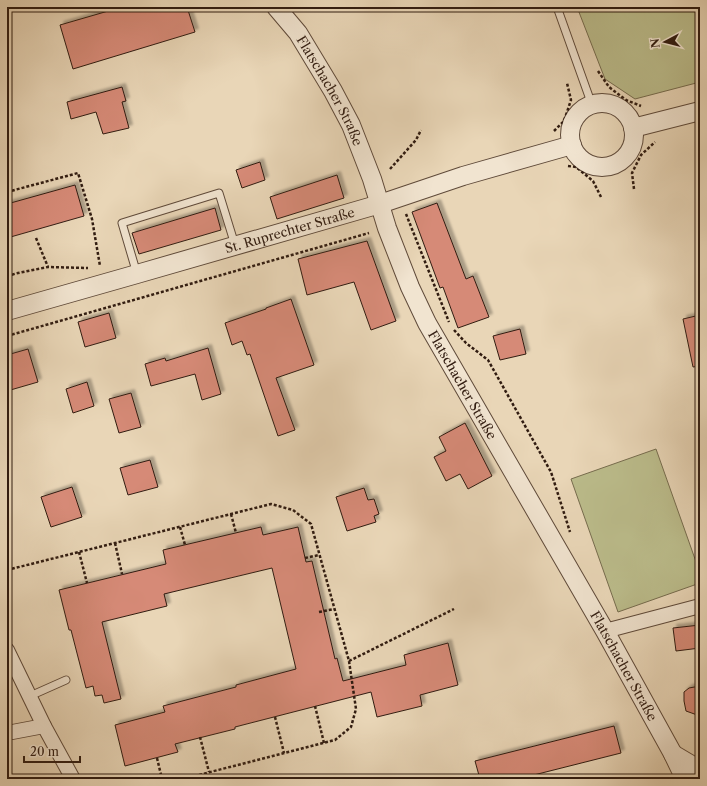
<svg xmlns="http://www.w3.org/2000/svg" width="707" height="786" viewBox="0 0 707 786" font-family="'Libre Caslon Text',serif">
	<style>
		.green { fill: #bbbc8b; stroke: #766c4e }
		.building { fill: #d68a77; stroke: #311c11; filter: url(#shadow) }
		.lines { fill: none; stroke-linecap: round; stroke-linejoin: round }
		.service-casing { stroke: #5f4a3a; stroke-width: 9 }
		.minor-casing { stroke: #5f4a3a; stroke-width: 16 }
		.tertiary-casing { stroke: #5f4a3a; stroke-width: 20 }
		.path { stroke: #311c11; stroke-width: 2.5; stroke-dasharray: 3 2; stroke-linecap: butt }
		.service { stroke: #f1e4d0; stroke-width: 7 }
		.minor { stroke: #f1e4d0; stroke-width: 14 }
		.tertiary { stroke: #f1e4d0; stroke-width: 18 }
		.labels { text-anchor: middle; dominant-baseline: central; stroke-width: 3.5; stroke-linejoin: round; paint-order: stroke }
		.street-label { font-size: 13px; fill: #311c11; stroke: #f1e4d0 }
	</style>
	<defs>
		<filter id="shadow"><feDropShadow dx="3.5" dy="-3.5" stdDeviation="1" flood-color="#0004"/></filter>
	</defs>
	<rect width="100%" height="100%" fill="#e9d6b7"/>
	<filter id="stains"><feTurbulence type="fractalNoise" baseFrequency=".005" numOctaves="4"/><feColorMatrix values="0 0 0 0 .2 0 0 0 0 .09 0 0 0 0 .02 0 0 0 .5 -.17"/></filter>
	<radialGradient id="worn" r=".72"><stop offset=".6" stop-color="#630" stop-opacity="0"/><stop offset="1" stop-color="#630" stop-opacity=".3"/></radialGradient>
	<g class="green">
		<polygon points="577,7 700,7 700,82 635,99 605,79"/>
		<polygon points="656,449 700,573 700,583 618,612 571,479"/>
	</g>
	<g class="building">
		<polygon points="122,7 187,7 195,32 73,69 60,25"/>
		<polygon points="122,87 126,101 122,102 129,128 103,134 96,112 71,119 67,102"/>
		<polygon points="260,162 265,180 242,188 236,170"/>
		<polygon points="337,175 344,198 277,219 270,197"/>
		<polygon points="75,185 84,216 7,238 7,204"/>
		<polygon points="437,203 466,279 473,276 489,317 458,328 443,287 440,288 412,212"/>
		<polygon points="215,208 221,230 139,254 132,233"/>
		<polygon points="367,241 396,321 371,330 354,282 307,295 298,259"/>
		<polygon points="291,299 314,365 276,378 295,430 278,436 250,354 247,355 242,341 232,345 225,323 266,309 266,308"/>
		<polygon points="109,313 116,338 85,347 78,322"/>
		<polygon points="700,315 700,366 693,367 683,319"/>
		<polygon points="520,329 526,354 500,360 493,336"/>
		<polygon points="208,348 221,394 202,400 195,374 151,386 145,364 165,358 166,361"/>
		<polygon points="28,349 38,382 7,391 7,355"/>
		<polygon points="87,382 94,406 73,413 66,389"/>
		<polygon points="131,393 141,427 119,433 109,399"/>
		<polygon points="465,423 492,476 468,489 460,474 446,481 434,457 446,451 439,437"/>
		<polygon points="150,460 158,487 128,495 120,468"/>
		<polygon points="72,487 82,517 51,527 41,497"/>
		<polygon points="364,488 368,500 374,499 379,514 374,516 376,522 347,531 336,497"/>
		<polygon points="261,527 263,535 298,527 306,562 312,561 335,659 337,658 343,681 406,665 404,655 448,643 458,685 420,695 422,706 377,717 371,692 235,727 235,729 175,744 178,752 125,766 115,725 165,712 163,706 236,687 236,685 296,669 272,568 164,594 167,606 102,622 121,699 104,703 102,695 95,696 93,686 86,688 71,630 69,630 59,590 166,564 163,550"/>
		<polygon points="700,625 700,648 676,651 673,628"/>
		<polygon points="700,686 700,716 686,711 684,701 684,692 689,688"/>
		<polygon points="614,726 621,753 518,779 480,779 475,761"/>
	</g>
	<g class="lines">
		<defs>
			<g id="service">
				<polyline points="557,7 592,105"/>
				<polyline points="137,274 122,223 219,193 235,245"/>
				<polyline points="30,696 66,680"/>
			</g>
			<g id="minor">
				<polyline points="605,631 700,606"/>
				<polyline points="7,650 44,726 73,779"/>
				<polyline points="7,733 44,726"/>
			</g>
			<g id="tertiary">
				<path id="s1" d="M 276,7 L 298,33 L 333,91 L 351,125 L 372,179 L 387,228 L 410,287 L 427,323 L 605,631 L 673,754 L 685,779"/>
				<circle cx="602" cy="135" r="32"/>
				<polyline points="633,128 700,111"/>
				<path id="s2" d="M 7,311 L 137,274 L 380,204 L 463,176 L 572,145"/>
				<polyline points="673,754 700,770"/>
			</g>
		</defs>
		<use href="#service" class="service-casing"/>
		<use href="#minor" class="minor-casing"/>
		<use href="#tertiary" class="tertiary-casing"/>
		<g class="path">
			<polyline points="598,71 609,87 626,100 641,106"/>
			<polyline points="554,131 564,121 571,100 567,83"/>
			<polyline points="568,166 576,167 593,181 601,197"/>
			<polyline points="390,169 416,140 421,130"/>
			<polyline points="634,189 632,173 641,155 655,142"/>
			<polyline points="7,192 78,173 92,219 100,266"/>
			<polyline points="406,214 449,322"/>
			<polyline points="36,238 48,267"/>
			<polyline points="7,276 18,273 48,267 88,268"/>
			<polyline points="454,330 466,343 488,360 551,472 570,532"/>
			<polyline points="7,336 369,233"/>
			<polyline points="231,514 236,533"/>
			<polyline points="180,527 185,545"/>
			<polyline points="115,543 122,574"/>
			<polyline points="79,552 87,583"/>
			<polyline points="305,558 319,555"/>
			<polyline points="7,570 271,504 293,510 311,524 349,661 356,709 351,727 335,740 183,779"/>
			<polyline points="319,612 334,609"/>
			<polyline points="349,661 454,609"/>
			<polyline points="315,706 324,743"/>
			<polyline points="275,717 284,753"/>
			<polyline points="200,737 209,772"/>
			<polyline points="157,758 162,779"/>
		</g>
		<use href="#service" class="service"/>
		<use href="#minor" class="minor"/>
		<use href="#tertiary" class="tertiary"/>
	</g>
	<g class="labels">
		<g class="street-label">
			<text stroke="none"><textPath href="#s1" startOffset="100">Flatschacher Straße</textPath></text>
			<text stroke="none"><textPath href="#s2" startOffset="294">St. Ruprechter Straße</textPath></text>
			<text stroke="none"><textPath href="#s1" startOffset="424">Flatschacher Straße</textPath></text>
			<text stroke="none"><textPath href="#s1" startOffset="748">Flatschacher Straße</textPath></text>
		</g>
	</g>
	<rect width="707" height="786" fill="none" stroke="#e9d6b7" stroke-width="24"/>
	<rect x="8" y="8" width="691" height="770" fill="none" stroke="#311c11" stroke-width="2"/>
	<rect x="12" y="12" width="683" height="762" fill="none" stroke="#311c11"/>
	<g transform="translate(665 42) rotate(263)" stroke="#f1e4d0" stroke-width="3" paint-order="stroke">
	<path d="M0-3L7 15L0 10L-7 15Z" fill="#311c11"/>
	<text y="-6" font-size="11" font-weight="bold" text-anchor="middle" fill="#311c11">N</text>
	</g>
	<path d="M24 756v6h56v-6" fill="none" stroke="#311c11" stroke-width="2"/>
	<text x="30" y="756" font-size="12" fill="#311c11" stroke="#f1e4d0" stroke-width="3" paint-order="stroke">20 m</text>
	<rect width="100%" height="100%" filter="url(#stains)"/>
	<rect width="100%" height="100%" fill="url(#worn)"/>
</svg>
